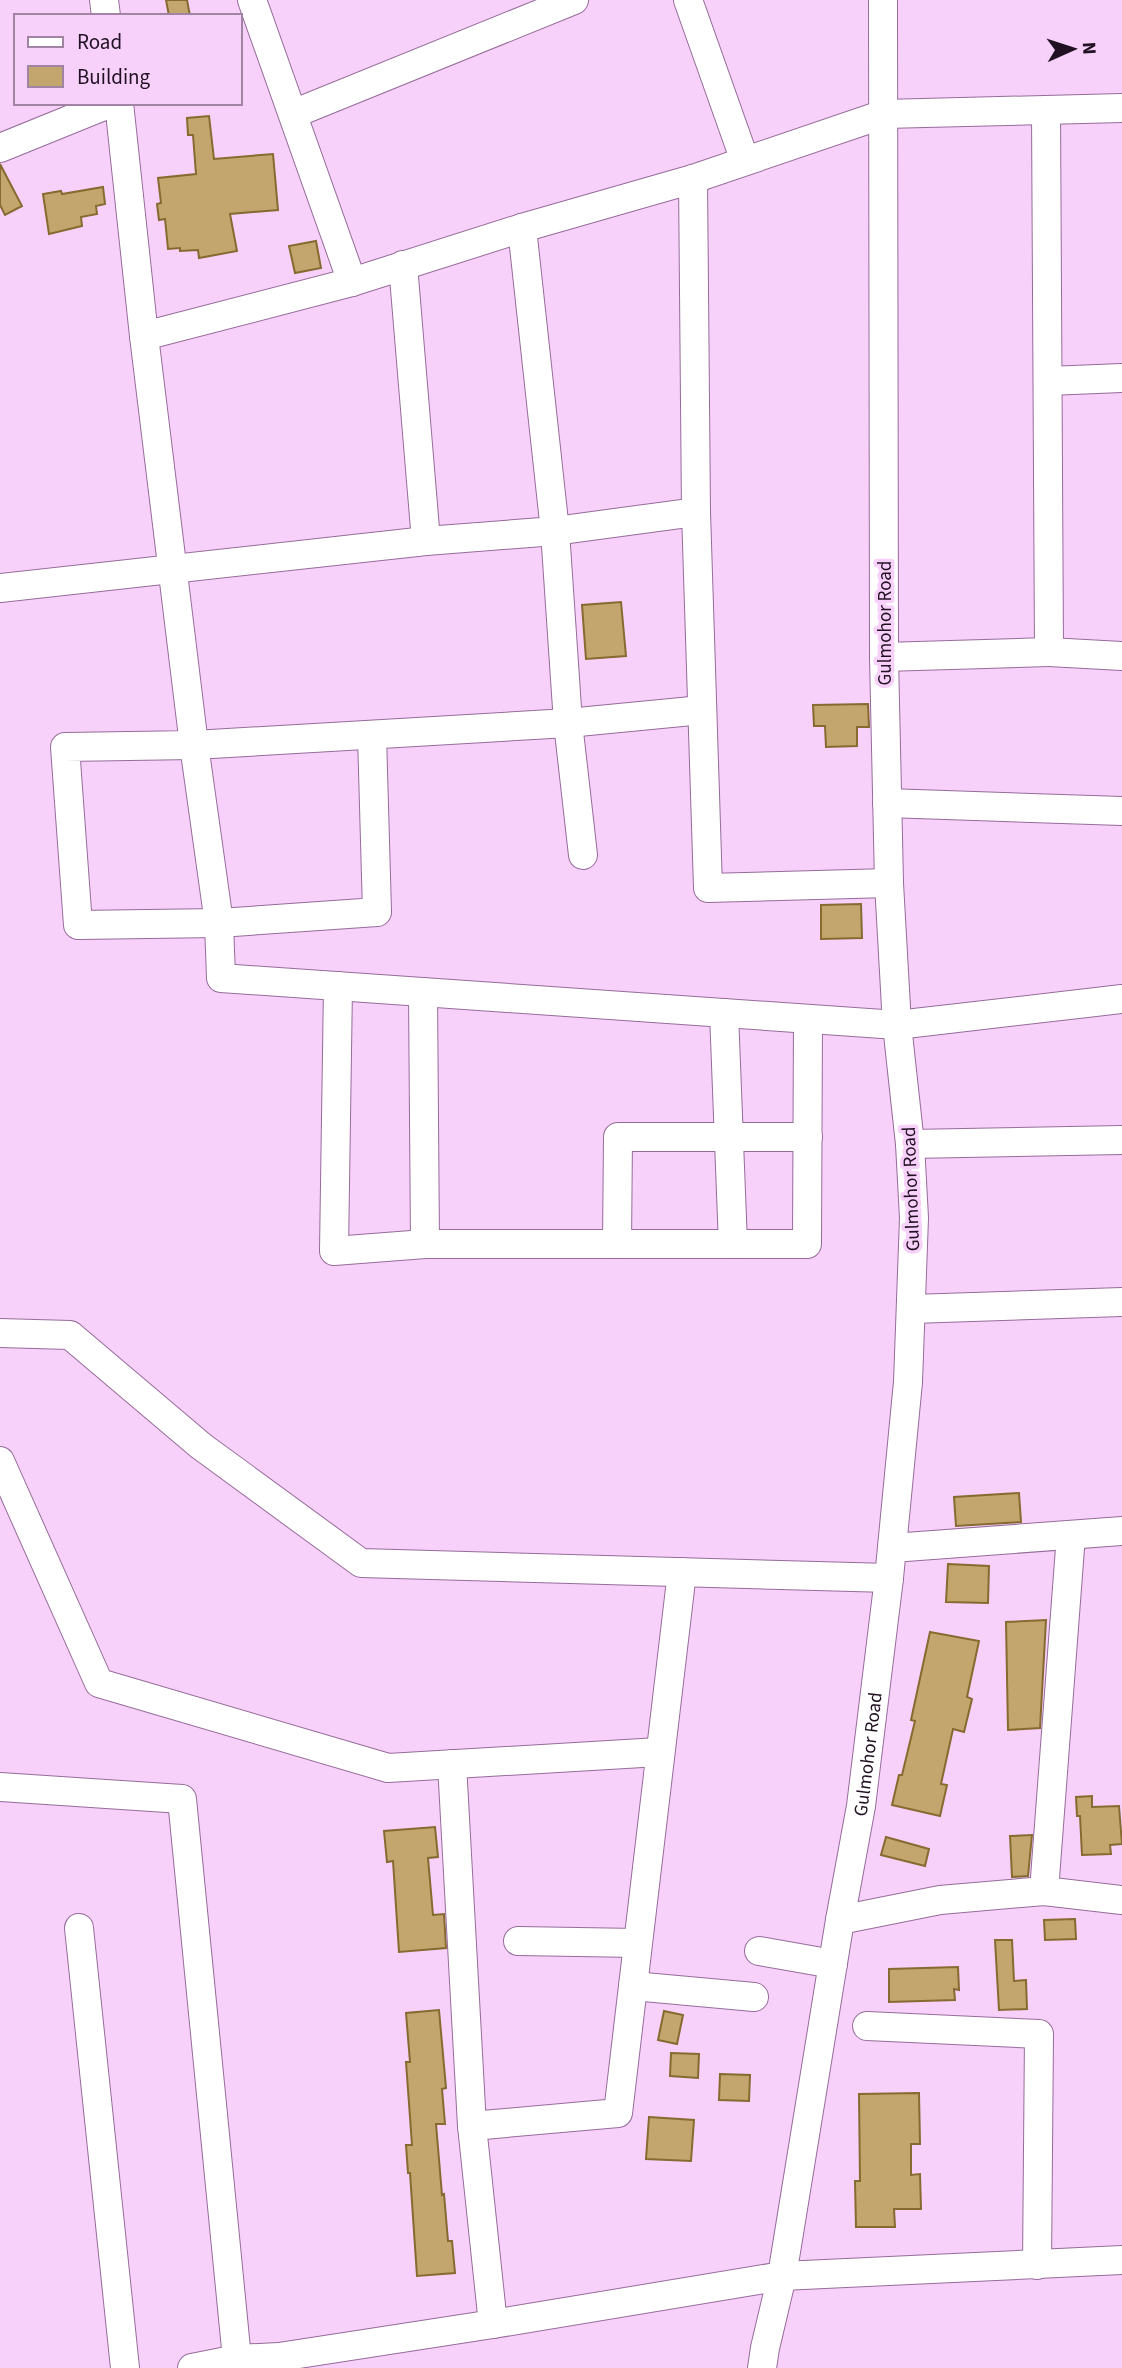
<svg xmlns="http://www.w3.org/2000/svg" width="1122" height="2368" viewBox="0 0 1122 2368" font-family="'Source Sans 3',sans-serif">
<rect width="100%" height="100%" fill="#f7d1fa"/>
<path fill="#c3a66e" stroke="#866a30" stroke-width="2" d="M 166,0 L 187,0 L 190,16 L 169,16 Z
M 209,116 L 214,159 L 273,154 L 278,210 L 230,214 L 237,251 L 199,258 L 198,250 L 180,251 L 180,248 L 168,249 L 165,219 L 159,220 L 157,204 L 161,203 L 158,178 L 196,174 L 193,135 L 188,135 L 187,118 Z
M 0,164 L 22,206 L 5,215 L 0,205 Z
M 103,187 L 105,204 L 96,206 L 97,214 L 81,217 L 82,226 L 49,234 L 43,194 L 61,191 L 62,194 Z
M 316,241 L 321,268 L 295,273 L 289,246 Z
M 621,602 L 626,656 L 586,659 L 582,605 Z
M 868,704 L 869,727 L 857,727 L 857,746 L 826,747 L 825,726 L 814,726 L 813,705 Z
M 861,904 L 862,938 L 821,939 L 821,905 Z
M 1019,1493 L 1021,1522 L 956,1526 L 954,1497 Z
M 948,1564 L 989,1566 L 988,1603 L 946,1602 Z
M 1046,1620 L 1040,1728 L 1008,1730 L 1006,1622 Z
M 930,1632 L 979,1641 L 967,1697 L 972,1699 L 964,1732 L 953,1729 L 941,1784 L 947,1785 L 940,1816 L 892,1805 L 899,1775 L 902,1775 L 915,1721 L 911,1720 Z
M 1092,1796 L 1092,1807 L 1119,1806 L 1122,1844 L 1110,1845 L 1111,1854 L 1082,1855 L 1080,1816 L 1077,1816 L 1076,1797 Z
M 435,1827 L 438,1857 L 428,1858 L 433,1915 L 444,1914 L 446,1948 L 399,1952 L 393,1861 L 387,1862 L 384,1831 Z
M 1032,1835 L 1028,1876 L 1012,1877 L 1010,1836 Z
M 886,1837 L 929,1849 L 925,1866 L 881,1855 Z
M 1075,1919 L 1076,1939 L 1045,1940 L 1044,1920 Z
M 995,1940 L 1012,1940 L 1014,1981 L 1026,1980 L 1027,2009 L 999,2010 Z
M 958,1967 L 959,1990 L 954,1989 L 955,2000 L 889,2002 L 889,1969 Z
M 439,2010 L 446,2088 L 442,2089 L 445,2124 L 436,2124 L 442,2195 L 444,2194 L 448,2241 L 452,2241 L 455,2273 L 417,2276 L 410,2173 L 408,2173 L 406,2145 L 412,2145 L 406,2062 L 410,2062 L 406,2013 Z
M 664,2011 L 683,2015 L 677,2044 L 658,2040 Z
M 671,2053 L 699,2054 L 698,2078 L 670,2076 Z
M 720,2074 L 750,2075 L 749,2101 L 719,2100 Z
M 919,2093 L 920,2144 L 911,2144 L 911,2175 L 920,2174 L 921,2209 L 894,2209 L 895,2227 L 856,2227 L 855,2181 L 860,2181 L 859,2094 Z
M 649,2117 L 694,2120 L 691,2161 L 646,2159 Z"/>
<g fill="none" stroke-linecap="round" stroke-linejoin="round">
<g stroke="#966c9a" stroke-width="30">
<g id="minor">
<path d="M 104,0 L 106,16"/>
<path d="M 252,0 L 352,282"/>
<path d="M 688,0 L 745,161"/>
<path d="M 119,103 L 144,336 L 352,282 L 522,228 L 693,179 L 884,114 L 1122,108"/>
<path d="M 293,114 L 574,0"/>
<path d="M 0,148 L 111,103"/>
<path d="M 693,179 L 696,512 L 708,888 L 889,883"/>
<path d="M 522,228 L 555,531 L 568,723 L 583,855"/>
<path d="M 403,265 L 426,541"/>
<path d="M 144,336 L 194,745 L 65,747 L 78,925 L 219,923 L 377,912 L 372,735"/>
<path d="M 1048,381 L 1122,378"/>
<path d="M 0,588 L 426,541 L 555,531 L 696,512"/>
<path d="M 1049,652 L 1122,656"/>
<path d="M 884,657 L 1049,652 L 1046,110"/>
<path d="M 702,710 L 568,723 L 194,745 L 219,923 L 221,978 L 897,1025 L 1122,999"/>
<path d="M 887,803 L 1122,811"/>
<path d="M 338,986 L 334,1251 L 425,1244"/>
<path d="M 423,992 L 425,1244 L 807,1244 L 808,1019"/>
<path d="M 724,1013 L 733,1244"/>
<path d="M 910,1144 L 1122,1140"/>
<path d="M 617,1244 L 618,1137 L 808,1137"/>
<path d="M 912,1309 L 1122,1302"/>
<path d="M 0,1333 L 70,1335 L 201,1446 L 361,1563 L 889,1578"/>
<path d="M 0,1461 L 99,1683 L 388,1768 L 659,1752"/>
<path d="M 892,1548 L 1122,1531"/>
<path d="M 452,1764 L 472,2126"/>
<path d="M 0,1787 L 182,1799 L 237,2359"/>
<path d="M 1044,1891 L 1071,1535"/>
<path d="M 840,1920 L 940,1900 L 1044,1891 L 1122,1900"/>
<path d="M 79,1928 L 125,2368"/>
<path d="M 518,1941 L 637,1943"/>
<path d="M 759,1951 L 833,1964"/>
<path d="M 633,1986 L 754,1997"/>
<path d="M 867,2026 L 1039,2034 L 1037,2265"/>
<path d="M 493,2324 L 472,2126 L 618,2113 L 682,1572"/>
<path d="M 192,2368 L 237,2359 L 279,2357 L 493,2324 L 782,2276 L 1122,2260"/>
<path id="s1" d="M 762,2368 L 765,2348 L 782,2276 L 840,1920 L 861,1806 L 889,1578 L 908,1382 L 914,1218 L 910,1144 L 897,1025 L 889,883 L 884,657 L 883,0"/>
</g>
</g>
<use href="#minor" stroke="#fff" stroke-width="28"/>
</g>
<g text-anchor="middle" stroke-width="7" stroke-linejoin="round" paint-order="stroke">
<g font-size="19" fill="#211022" stroke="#f7d1fa">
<text transform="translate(884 623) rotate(-90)" y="7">Gulmohor Road</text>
<text transform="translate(910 1189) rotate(-92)" y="7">Gulmohor Road</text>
<text dy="7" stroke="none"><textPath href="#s1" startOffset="623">Gulmohor Road</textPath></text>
</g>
</g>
<rect x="14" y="14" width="228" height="91" fill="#f7d1fa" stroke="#a184a4" stroke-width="2"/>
<rect x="28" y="37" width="35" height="10" fill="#ffffff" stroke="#a184a4" stroke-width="2"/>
<text x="77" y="49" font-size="21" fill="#211022">Road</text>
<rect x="28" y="66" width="35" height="21" fill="#c3a66e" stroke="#a184a4" stroke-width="2"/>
<text x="77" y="84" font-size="21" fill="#211022">Building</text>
<g transform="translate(1073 49) rotate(87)" stroke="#f7d1fa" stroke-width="5" paint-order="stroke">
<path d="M0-5L12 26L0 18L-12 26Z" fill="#211022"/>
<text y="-10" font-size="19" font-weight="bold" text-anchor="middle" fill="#211022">N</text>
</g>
</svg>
